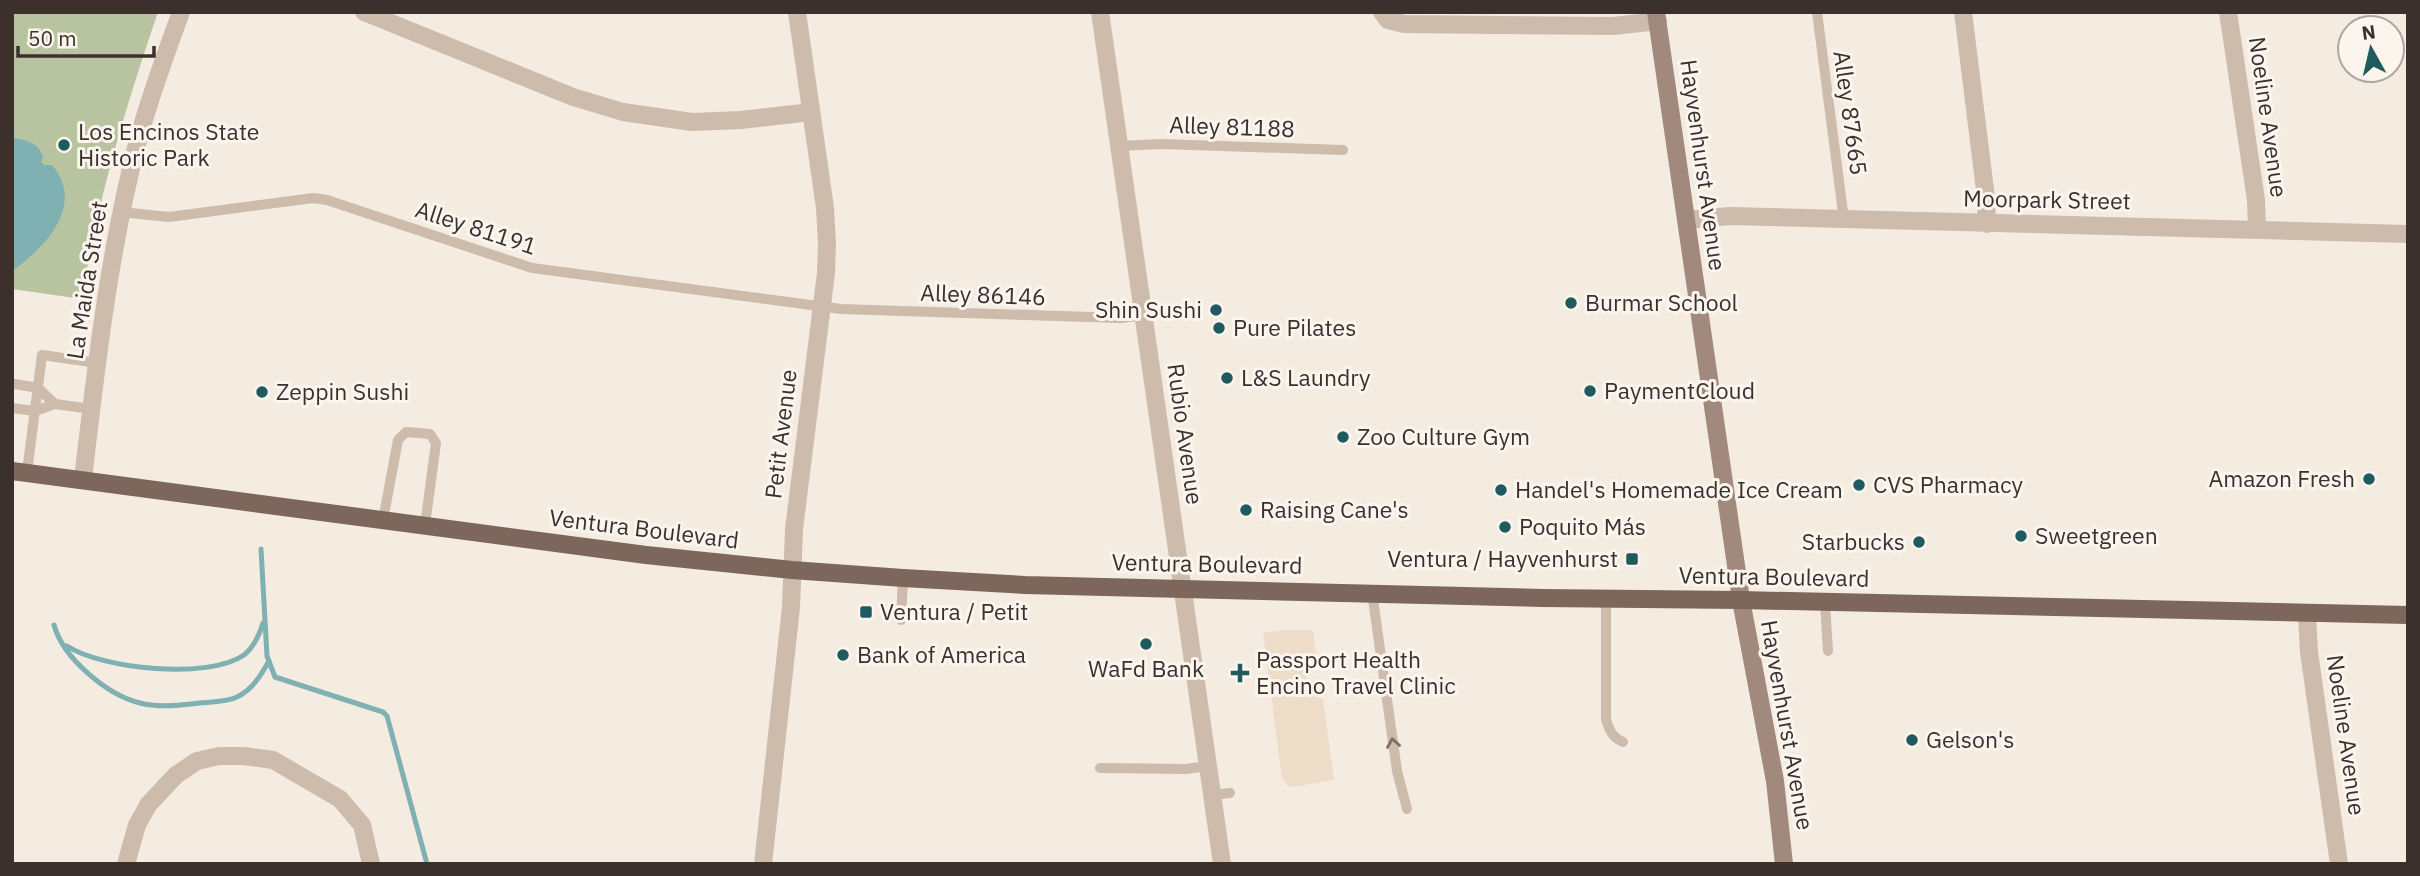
<svg xmlns="http://www.w3.org/2000/svg" width="2420" height="876" viewBox="0 0 2420 876" font-family="'IBM Plex Sans',sans-serif">
<rect width="100%" height="100%" fill="#f4ebe1"/>
<path fill="#b8c4a0" d="M 12,12 L 158,12 C 126,106 97,200 82,299 L 12,289 Z"/>
<path fill="#ecdcc8" d="M 1284,630 L 1313,630 L 1316,654 L 1304,663 L 1308,692 L 1323,699 L 1334,780 L 1293,787 L 1287,785 L 1282,778 L 1263,633 Z"/>
<path fill="#7fb0b2" d="M 12,138 C 24,139 40,143 43,157 L 41,162 L 44,165 L 52,165 C 86,205 45,248 12,271 Z"/>
<g fill="none" stroke-linecap="round" stroke-linejoin="round">
<path stroke="#7fb0b2" stroke-width="5" d="M 261,549 L 267,656 L 275,677 L 383,712 L 387,716 L 427,864
M 54,625 C 63,658 107,695 140,703 C 159,708 180,705 200,703 C 211,702 227,702 237,697 C 253,689 261,675 269,661
M 67,646 C 102,669 208,680 244,655 C 253,648 260,634 263,623"/>
<path stroke="#cdbbac" stroke-width="10" d="M 1817,12 L 1844,220
M 1119,146 L 1161,144 L 1343,150
M 121,212 L 169,217 L 313,198 L 327,200 L 532,268 L 841,309 L 1121,318 L 1143,315
M 15,384 L 38,388 L 55,404
M 12,408 L 35,411 L 55,404 L 92,409
M 27,472 L 42,355 L 98,363
M 383,520 L 398,440 L 406,432 L 430,434 L 436,443 L 425,525
M 1372,592 L 1397,771 L 1407,809
M 1606,598 L 1606,719 C 1609,730 1612,737 1623,742
M 1825,603 L 1828,651
M 901,620 L 903,578
M 1100,768 L 1186,769 L 1207,766
M 1212,795 L 1230,793"/>
<path stroke="#cdbbac" stroke-width="18" d="M 364,12 L 573,97 L 623,112 L 692,122 L 741,120 L 811,112
M 1100,12 L 1222,864
M 1382,12 L 1388,20 L 1404,24 L 1613,26 L 1658,21
M 1963,12 L 1986,198 L 1987,224
M 2228,12 L 2256,200 L 2257,229
M 1686,220 L 1730,216 L 2408,234
M 83,479 C 96,367 109,253 137,144 C 149,99 165,56 181,12
M 2307,614 L 2309,652 L 2339,864
M 126,864 L 137,825 L 148,805 L 176,775 L 197,761 L 219,756 L 244,756 L 273,760 L 340,799 L 362,825 L 371,864
M 763,864 L 791,607 L 794,529 L 826,273 L 827,243 L 825,208 L 797,12"/>
<path stroke="#a18a7d" stroke-width="18" d="M 1656,12 L 1741,600 L 1775,781 L 1784,864"/>
<path stroke="#7d675c" stroke-width="18" d="M 12,471 L 646,555 L 792,570 L 903,578 L 1025,585 L 1542,598 L 1741,600 L 2408,615"/>
</g>
<defs><path id="oneway-chevron" d="M-2-3.5L2.5 0L-2 3.5" fill="none" stroke-width="1.6" stroke-linecap="round" stroke-linejoin="round" transform="scale(1.75)"/></defs>
<use stroke="#7d6f65" href="#oneway-chevron" transform="translate(1393 743) rotate(-99)"/>
<g fill="#1f5a5e" stroke="#fbf5ee" stroke-width="2.5">
<circle cx="64" cy="145" r="7"/>
<circle cx="1571" cy="303" r="7"/>
<circle cx="1216" cy="310" r="7"/>
<circle cx="1219" cy="328" r="7"/>
<circle cx="1227" cy="378" r="7"/>
<circle cx="1590" cy="391" r="7"/>
<circle cx="262" cy="392" r="7"/>
<circle cx="1343" cy="437" r="7"/>
<circle cx="2369" cy="479" r="7"/>
<circle cx="1859" cy="485" r="7"/>
<circle cx="1501" cy="490" r="7"/>
<circle cx="1246" cy="510" r="7"/>
<circle cx="1505" cy="527" r="7"/>
<circle cx="2021" cy="536" r="7"/>
<circle cx="1919" cy="542" r="7"/>
<rect x="1625" y="552" width="14" height="14" rx="3.5"/>
<rect x="859" y="605" width="14" height="14" rx="3.5"/>
<circle cx="1146" cy="644" r="7"/>
<circle cx="843" cy="655" r="7"/>
<path d="M1236.5 662.5h7v7h7v7h-7v7h-7v-7h-7v-7h7z"/>
<circle cx="1912" cy="740" r="7"/>
</g>
<g text-anchor="middle" stroke-width="6" stroke-linejoin="round" paint-order="stroke">
<g font-size="23" fill="#3b302b" stroke="#fbf5ee">
<text transform="translate(1850 113) rotate(82)" y="8">Alley 87665</text>
<text transform="translate(2268 117) rotate(82)" y="8">Noeline Avenue</text>
<text transform="translate(1232 127) rotate(2)" y="8">Alley 81188</text>
<text transform="translate(1703 165) rotate(82)" y="8">Hayvenhurst Avenue</text>
<text transform="translate(2047 200) rotate(1)" y="8">Moorpark Street</text>
<text transform="translate(476 228) rotate(18)" y="8">Alley 81191</text>
<text transform="translate(87 280) rotate(-81)" y="8">La Maida Street</text>
<text transform="translate(983 295) rotate(2)" y="8">Alley 86146</text>
<text transform="translate(781 434) rotate(-83)" y="8">Petit Avenue</text>
<text transform="translate(1185 434) rotate(82)" y="8">Rubio Avenue</text>
<text transform="translate(644 529) rotate(7)" y="8">Ventura Boulevard</text>
<text transform="translate(1207 564) rotate(1)" y="8">Ventura Boulevard</text>
<text transform="translate(1774 577) rotate(1)" y="8">Ventura Boulevard</text>
<text transform="translate(1787 725) rotate(80)" y="8">Hayvenhurst Avenue</text>
<text transform="translate(2346 735) rotate(82)" y="8">Noeline Avenue</text>
</g>
<g font-size="23" fill="#3b302b" stroke="#fbf5ee" text-anchor="start">
<text x="78" y="140">Los Encinos State<tspan x="78" dy="26">Historic Park</tspan></text>
<text x="1585" y="311">Burmar School</text>
<text x="1202" y="318" text-anchor="end">Shin Sushi</text>
<text x="1233" y="336">Pure Pilates</text>
<text x="1241" y="386">L&amp;S Laundry</text>
<text x="1604" y="399">PaymentCloud</text>
<text x="276" y="400">Zeppin Sushi</text>
<text x="1357" y="445">Zoo Culture Gym</text>
<text x="2355" y="487" text-anchor="end">Amazon Fresh</text>
<text x="1873" y="493">CVS Pharmacy</text>
<text x="1515" y="498">Handel's Homemade Ice Cream</text>
<text x="1260" y="518">Raising Cane's</text>
<text x="1519" y="535">Poquito Más</text>
<text x="2035" y="544">Sweetgreen</text>
<text x="1905" y="550" text-anchor="end">Starbucks</text>
<text x="1618" y="567" text-anchor="end">Ventura / Hayvenhurst</text>
<text x="880" y="620">Ventura / Petit</text>
<text x="857" y="663">Bank of America</text>
<text x="1256" y="668">Passport Health<tspan x="1256" dy="26">Encino Travel Clinic</tspan></text>
<text x="1146" y="677" text-anchor="middle">WaFd Bank</text>
<text x="1926" y="748">Gelson's</text>
</g>
</g>
<rect width="2420" height="876" fill="none" stroke="#3b302b" stroke-width="28"/>
<g transform="translate(2371 49) rotate(352)"><circle r="33" fill="#fbf5ee" stroke="#aea6a0" stroke-width="2"/>
<path d="M0-5L12 26L0 18L-12 26Z" fill="#1f5a5e"/>
<text y="-10" font-size="19" font-weight="bold" text-anchor="middle" fill="#3b302b">N</text>
</g>
<path d="M18 46v10h136v-10" fill="none" stroke="#3b302b" stroke-width="3.5"/>
<text x="28" y="46" font-size="21" fill="#3b302b" stroke="#fbf5ee" stroke-width="5" paint-order="stroke">50 m</text>
</svg>
